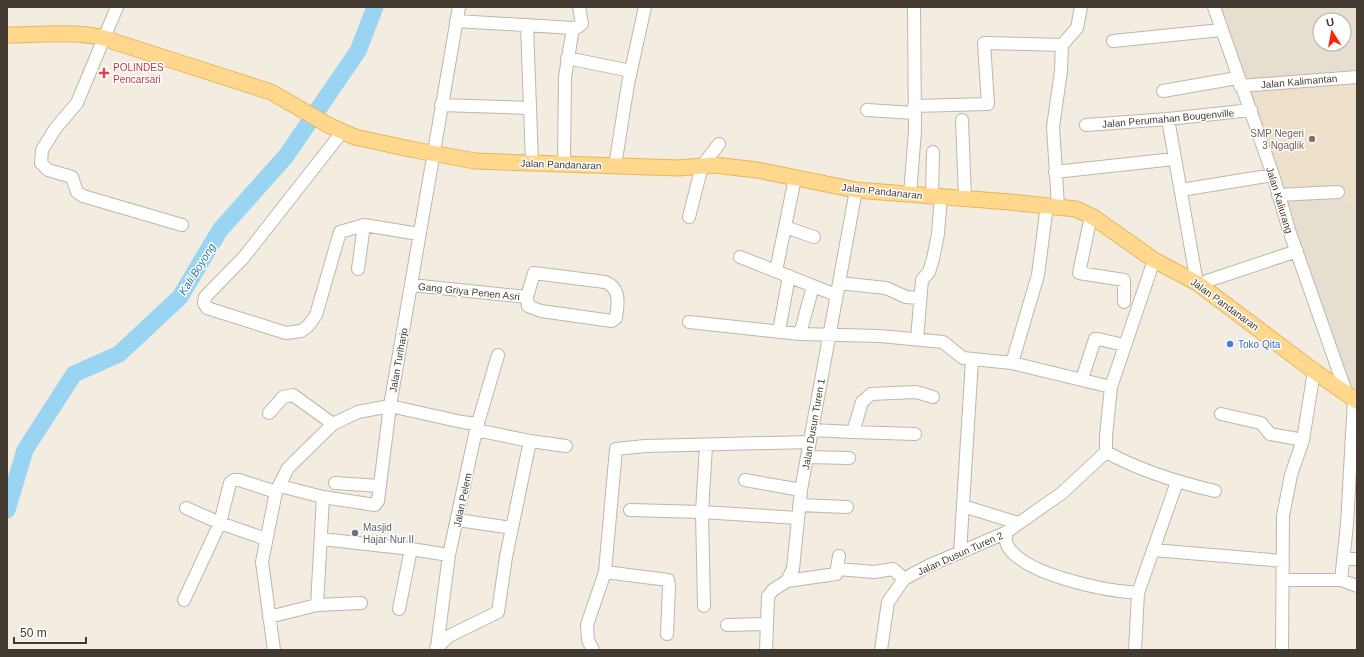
<svg xmlns="http://www.w3.org/2000/svg" width="1364" height="657" viewBox="0 0 1364 657" font-family="Arial,sans-serif">
<rect width="100%" height="100%" fill="#f2ece1"/>
<path fill="#e6decf" fill-rule="evenodd" d="M 1216,7 L 1357,7 L 1357,398 L 1346,392 ZM 1320,20 L 1344,20 L 1344,44 L 1320,44 Z"/>
<path fill="#ece0ca" d="M 1357,80 L 1357,203 L 1342,203 L 1342,190 L 1284,192 L 1252,88 Z"/>
<g fill="none" stroke-linecap="round" stroke-linejoin="round">
<path stroke="#99d4f3" stroke-width="17" d="M 7,510 L 25,450 L 74,374 L 119,354 L 180,297 L 220,230 L 286,156 L 358,51 L 375,7"/>
<g stroke="#c0b6a7" stroke-width="14">
<path id="minor" d="M 117,7 L 77,103 L 55,129 L 42,150 L 41,163 L 48,170 L 72,177 L 77,192 L 83,196 L 182,225
M 1214,7 L 1273,175 L 1289,230 L 1346,392
M 456,21 L 573,28
M 527,25 L 532,163
M 1113,41 L 1221,30
M 567,58 L 631,71
M 1240,86 L 1357,77
M 1163,91 L 1237,78
M 441,105 L 530,108
M 914,106 L 988,104 L 984,43 L 1062,45
M 867,110 L 914,113
M 1168,119 L 1197,283
M 962,120 L 965,198
M 1086,125 L 1168,119 L 1251,110
M 343,131 L 244,257 L 205,297 L 204,303 L 207,308 L 286,333 L 301,331 L 308,326 L 316,315 L 340,232 L 364,225 L 419,234
M 564,164 L 565,77 L 573,28 L 578,27 L 582,24 L 579,7
M 615,166 L 628,84 L 645,7
M 1055,172 L 1174,159
M 1181,190 L 1273,175
M 910,194 L 915,131 L 914,7
M 1278,195 L 1338,192
M 932,196 L 933,152
M 1058,206 L 1053,127 L 1061,71 L 1062,45 L 1077,28 L 1081,7
M 1091,216 L 1079,273 L 1124,280 L 1124,302
M 689,217 L 702,166 L 719,144
M 785,227 L 814,237
M 740,257 L 836,295
M 358,269 L 364,225
M 776,271 L 795,178
M 1207,281 L 1297,251
M 839,283 L 886,288 L 906,297 L 919,298
M 411,285 L 527,297 L 528,306 L 541,311 L 612,321 L 616,318 C 618,304 621,288 605,282 L 534,273 L 527,297
M 689,322 L 800,334 L 880,336 L 943,342 L 963,358 L 1012,363 L 1111,387
M 779,331 L 789,276
M 800,334 L 813,286
M 917,339 L 922,280 L 929,272 L 933,259 L 938,234 L 941,196
M 1012,363 L 1038,275 L 1047,205
M 1082,379 L 1095,339 L 1098,339 L 1124,345
M 269,413 L 283,397 L 293,395 L 333,424
M 1221,414 L 1261,423 L 1270,434 L 1303,440
M 476,430 L 530,441 L 566,446
M 812,430 L 853,432
M 915,434 L 853,432 L 862,402 L 871,394 L 916,392 L 933,397
M 1106,452 C 1141,471 1176,482 1215,491
M 808,457 L 849,458
M 745,480 L 801,490
M 335,483 L 380,486
M 280,486 L 323,497 L 375,505 L 378,501 L 390,406 L 462,422 L 478,424
M 800,505 L 847,507
M 963,506 L 1018,523
M 186,508 L 220,523 L 266,539
M 630,510 L 702,512 L 798,518
M 458,520 L 512,528
M 1005,533 C 1006,536 1006,542 1007,545 C 1023,575 1106,591 1138,593
M 322,539 L 411,549 L 449,555
M 1153,550 L 1283,561
M 960,553 L 972,360
M 1343,559 L 1357,559
M 838,569 L 874,572 L 893,569 L 904,579
M 605,572 L 668,580 L 669,587 L 667,634
M 1283,580 L 1341,580 L 1357,586
M 1341,580 L 1347,524 L 1354,399
M 787,581 L 836,574 L 839,556
M 184,600 L 220,523 L 230,483 L 234,480 L 239,480 L 276,492
M 317,605 L 323,497
M 704,606 L 702,512 L 706,446
M 399,609 L 411,549
M 269,617 L 317,605 L 361,603
M 727,625 L 767,624
M 437,647 L 449,555 L 476,430 L 498,355
M 436,648 L 449,636 L 498,612 L 506,557 L 530,441
M 274,650 L 262,562 L 276,492 L 288,468 L 333,424 L 358,412 L 390,406 L 459,7
M 593,650 L 588,640 L 587,625 L 605,572 L 616,449 L 645,446 L 810,442
M 766,650 L 768,596 L 773,590 L 787,581 L 793,569 L 801,490 L 856,190
M 881,650 L 888,602 L 904,579 L 928,566 L 1005,533 L 1062,493 L 1106,452 L 1106,436 L 1111,387 L 1154,260
M 1135,650 L 1138,593 L 1177,482
M 1282,650 L 1283,516 L 1291,475 L 1303,440 L 1314,371"/>
</g>
<g stroke="#e9b559" stroke-width="17">
<path id="major" d="M 7,35 C 36,35 89,29 115,42 L 271,92 L 330,126 L 355,137 L 410,149 L 475,161 L 679,168 L 714,165 L 757,170 L 856,190 L 1010,202 L 1076,209 L 1093,217 L 1154,260 L 1197,283 L 1314,371 L 1357,401"/>
</g>
<use href="#minor" stroke="#fff" stroke-width="12"/>
<use href="#major" stroke="#ffd88d" stroke-width="15"/>
</g>
<path fill="#e0444e" stroke="#fff" stroke-width="1.5" d="M102 67h4v4h4v4h-4v4h-4v-4h-4v-4h4z"/>
<circle fill="#8d6e63" stroke="#fff" stroke-width="1.5" cx="1312" cy="139" r="4"/>
<circle fill="#3f7fe0" stroke="#fff" stroke-width="1.5" cx="1230" cy="344" r="4"/>
<circle fill="#6b7280" stroke="#fff" stroke-width="1.5" cx="355" cy="533" r="4"/>
<g text-anchor="middle" stroke-width="3" stroke-linejoin="round" paint-order="stroke">
<g font-size="10" fill="#be3a42" stroke="#fff" text-anchor="start">
<text x="113" y="71">POLINDES<tspan x="113" dy="12">Pencarsari</tspan></text>
</g>
<g font-size="10" fill="#433b32" stroke="#fff">
<text transform="translate(1299 81) rotate(-5)" y="4">Jalan Kalimantan</text>
<text transform="translate(1168 118) rotate(-5)" y="4">Jalan Perumahan Bougenville</text>
<text transform="translate(561 164) rotate(2)" y="4">Jalan Pandanaran</text>
<text transform="translate(882 191) rotate(6)" y="4">Jalan Pandanaran</text>
<text transform="translate(1280 200) rotate(73)" y="4">Jalan Kaliurang</text>
<text transform="translate(469 291) rotate(6)" y="4">Gang Griya Penen Asri</text>
<text transform="translate(1225 304) rotate(36)" y="4">Jalan Pandanaran</text>
<text transform="translate(398 360) rotate(-80)" y="4">Jalan Turiharjo</text>
<text transform="translate(813 424) rotate(-80)" y="4">Jalan Dusun Turen 1</text>
<text transform="translate(462 500) rotate(-78)" y="4">Jalan Pelem</text>
<text transform="translate(960 553) rotate(-24)" y="4">Jalan Dusun Turen 2</text>
</g>
<g font-size="10" fill="#785e54" stroke="#fff" text-anchor="end">
<text x="1304" y="137">SMP Negeri<tspan x="1304" dy="12">3 Ngaglik</tspan></text>
</g>
<g font-size="10" fill="#366cbe" stroke="#fff" text-anchor="start">
<text x="1238" y="348">Toko Qita</text>
</g>
<g font-size="10" fill="#5b616d" stroke="#fff" text-anchor="start">
<text x="363" y="531">Masjid<tspan x="363" dy="12">Hajar Nur II</tspan></text>
</g>
<g font-size="11" font-style="italic" fill="#267aab" stroke="#fff">
<text transform="translate(197 269) rotate(-58)" y="4">Kali Boyong</text>
</g>
</g>
<rect width="1364" height="657" fill="none" stroke="#433b32" stroke-width="16"/>
<g transform="translate(1332 32) rotate(349)"><circle r="19" fill="#ffffff" stroke="#b4b1ad"/>
<path d="M0-3L7 15L0 10L-7 15Z" fill="#ff210b"/>
<text y="-6" font-size="11" font-weight="bold" text-anchor="middle" fill="#433b32">U</text>
</g>
<path d="M14 637v6h72v-6" fill="none" stroke="#433b32" stroke-width="2"/>
<text x="20" y="637" font-size="12" fill="#433b32" stroke="#ffffff" stroke-width="3" paint-order="stroke">50 m</text>
</svg>
